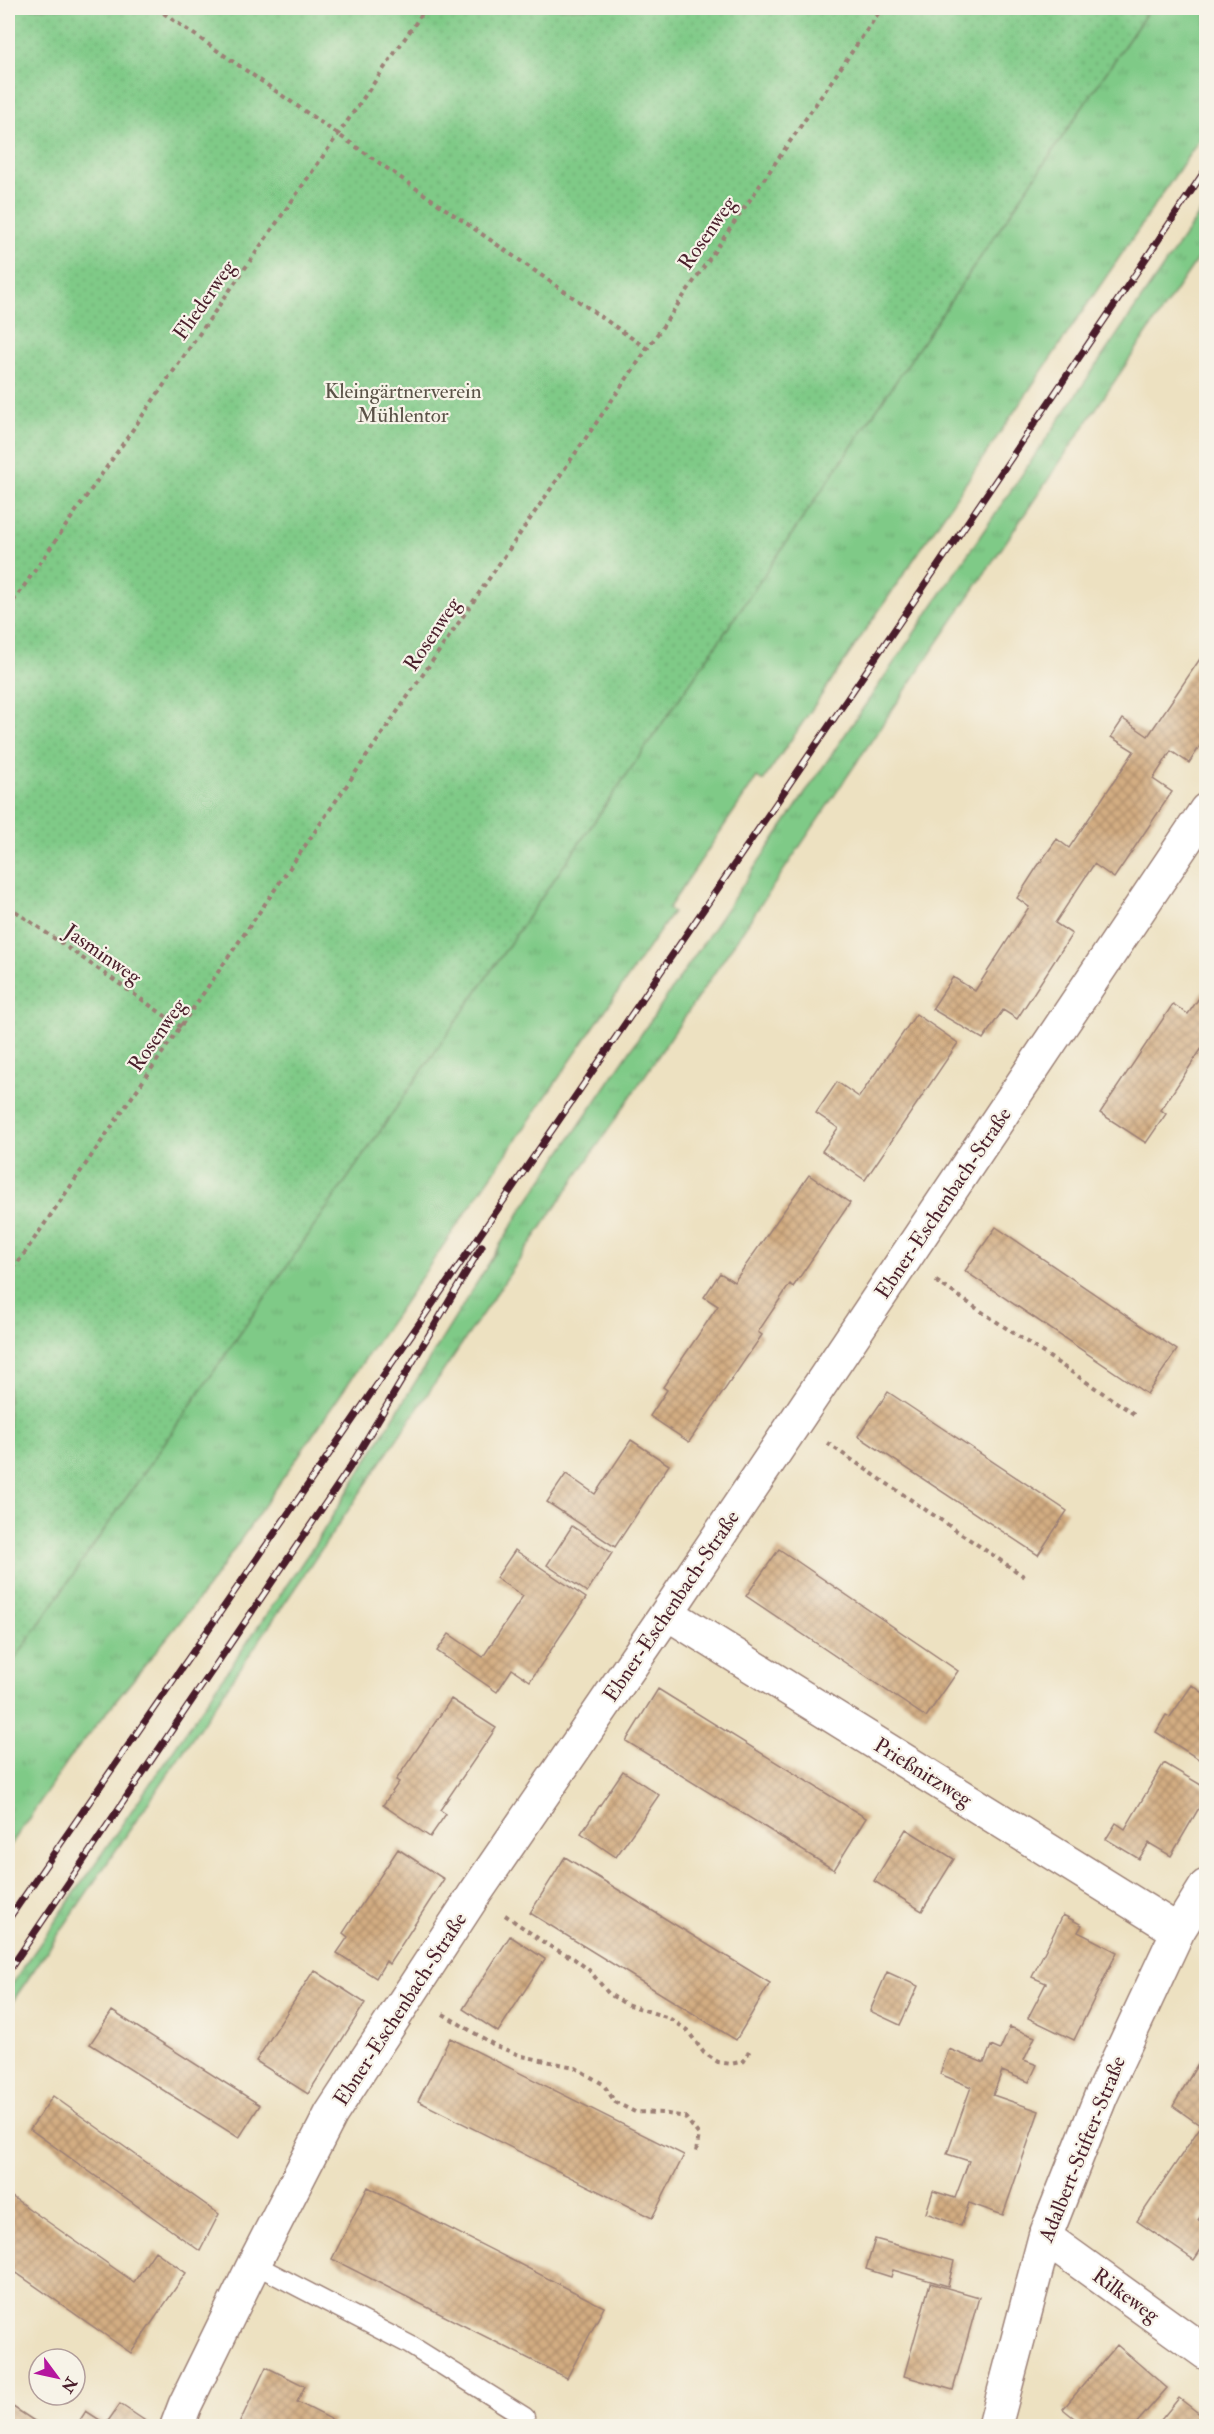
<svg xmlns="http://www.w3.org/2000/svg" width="1214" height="2434" viewBox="0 0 1214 2434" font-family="'IM FELL Double Pica',serif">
<defs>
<pattern id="grass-tufts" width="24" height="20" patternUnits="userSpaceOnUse" patternTransform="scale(1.5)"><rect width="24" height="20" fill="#7fca87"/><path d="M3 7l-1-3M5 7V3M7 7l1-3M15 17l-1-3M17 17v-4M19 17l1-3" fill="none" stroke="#6fad75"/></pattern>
<pattern id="park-dots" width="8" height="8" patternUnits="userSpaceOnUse" patternTransform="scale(1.5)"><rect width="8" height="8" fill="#7fca87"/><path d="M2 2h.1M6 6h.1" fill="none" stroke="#6fad75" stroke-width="1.8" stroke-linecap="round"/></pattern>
<pattern id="building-cross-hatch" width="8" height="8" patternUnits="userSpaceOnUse" patternTransform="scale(1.5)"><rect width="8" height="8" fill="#d3ad82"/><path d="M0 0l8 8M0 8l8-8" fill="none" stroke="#ad8c6b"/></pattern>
</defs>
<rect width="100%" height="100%" fill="#f7f3e8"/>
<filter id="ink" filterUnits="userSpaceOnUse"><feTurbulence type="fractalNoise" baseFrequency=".0167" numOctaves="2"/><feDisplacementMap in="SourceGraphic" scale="12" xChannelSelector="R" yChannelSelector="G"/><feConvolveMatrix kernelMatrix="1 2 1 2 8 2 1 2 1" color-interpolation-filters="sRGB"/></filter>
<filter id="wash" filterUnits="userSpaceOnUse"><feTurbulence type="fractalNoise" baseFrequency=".008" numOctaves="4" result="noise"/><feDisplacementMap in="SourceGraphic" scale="24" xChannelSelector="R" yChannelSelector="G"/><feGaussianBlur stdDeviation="1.35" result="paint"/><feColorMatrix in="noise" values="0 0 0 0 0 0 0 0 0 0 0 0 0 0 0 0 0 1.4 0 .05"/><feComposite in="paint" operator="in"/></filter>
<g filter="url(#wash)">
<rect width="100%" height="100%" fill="#ede1c1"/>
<path fill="url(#grass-tufts)" stroke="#647459" stroke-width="1.5" d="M 1150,8 L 1206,8 L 1206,130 L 763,781 L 757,777 L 668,909 L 673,912 L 208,1587 L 69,1759 L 8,1849 L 8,1669 L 719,641 Z
M 1206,204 L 1206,246 L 606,1133 L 8,2008 L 8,1990 L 317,1541 L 523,1208 Z"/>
<path fill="url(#park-dots)" stroke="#647459" stroke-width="1.5" d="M 8,8 L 1150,8 L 719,641 L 8,1669 Z"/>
<g id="blocks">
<path fill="url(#building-cross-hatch)" d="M 1206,650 L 1206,737 L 1189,763 L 1171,751 L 1153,779 L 1172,792 L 1114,878 L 1094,864 L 1055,923 L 1072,934 L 1017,1019 L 1003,1010 L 983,1039 L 932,1009 L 953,977 L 975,991 L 1029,907 L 1017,898 L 1037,867 L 1057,839 L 1069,848 L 1127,762 L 1134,751 L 1111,737 L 1123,719 L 1148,736 Z
M 1206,988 L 1206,1042 L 1161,1110 L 1166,1114 L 1146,1143 L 1100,1113 L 1173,1004 L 1188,1014 Z
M 916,1014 L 958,1043 L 865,1180 L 822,1151 L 838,1128 L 816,1113 L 837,1082 L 859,1097 Z
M 809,1175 L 850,1203 L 793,1287 L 790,1284 L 758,1332 L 762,1335 L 689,1442 L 650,1416 L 667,1390 L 663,1387 L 718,1306 L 704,1297 L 720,1273 L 734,1282 Z
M 996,1227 L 1177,1350 L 1147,1394 L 965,1271 Z
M 888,1392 L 1067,1511 L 1038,1555 L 858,1436 Z
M 631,1440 L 669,1465 L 615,1547 L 547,1502 L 566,1474 L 595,1494 Z
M 572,1526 L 612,1553 L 587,1592 L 547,1565 Z
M 779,1549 L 958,1671 L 926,1717 L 746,1596 Z
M 515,1550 L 586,1598 L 530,1681 L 512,1669 L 497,1692 L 437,1651 L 449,1634 L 483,1657 L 523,1596 L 496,1578 Z
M 1192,1685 L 1206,1695 L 1206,1737 L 1204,1740 L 1206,1742 L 1206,1750 L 1200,1760 L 1156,1732 L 1166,1715 L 1170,1717 Z
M 658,1689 L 866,1818 L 834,1870 L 626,1741 Z
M 451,1699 L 496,1728 L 440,1810 L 446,1814 L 430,1837 L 383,1805 L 399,1782 L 396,1780 Z
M 1164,1763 L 1206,1788 L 1206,1796 L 1171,1856 L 1149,1843 L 1139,1859 L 1106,1839 L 1116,1823 L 1125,1829 Z
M 623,1771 L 659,1795 L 616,1857 L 581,1833 Z
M 906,1829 L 954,1859 L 922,1911 L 874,1881 Z
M 398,1849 L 444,1879 L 389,1964 L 386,1961 L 376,1978 L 337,1953 L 348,1937 L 343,1933 Z
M 565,1857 L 770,1983 L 736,2040 L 530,1913 Z
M 1063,1915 L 1082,1925 L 1078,1932 L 1117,1952 L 1074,2040 L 1028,2018 L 1046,1983 L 1032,1977 Z
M 510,1936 L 545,1959 L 498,2032 L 463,2009 Z
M 314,1970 L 365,2003 L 308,2094 L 256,2061 Z
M 887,1972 L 918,1986 L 900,2025 L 870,2011 Z
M 112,2011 L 260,2105 L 239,2138 L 90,2044 Z
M 1010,2027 L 1035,2037 L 1024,2060 L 1037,2065 L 1029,2082 L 1002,2071 L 993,2095 L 1039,2111 L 1003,2215 L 969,2203 L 961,2226 L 926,2213 L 933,2191 L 955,2198 L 969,2161 L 947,2154 L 971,2087 L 940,2074 L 949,2049 L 984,2063 L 991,2046 L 1000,2050 Z
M 450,2038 L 684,2155 L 652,2218 L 418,2101 Z
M 1200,2060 L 1206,2063 L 1206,2118 L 1201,2126 L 1206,2130 L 1206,2208 L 1198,2220 L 1206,2226 L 1206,2242 L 1194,2260 L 1137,2221 L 1201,2126 L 1173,2106 Z
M 53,2096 L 219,2214 L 200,2251 L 30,2129 Z
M 368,2187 L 604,2307 L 567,2378 L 332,2259 Z
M 8,2194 L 134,2282 L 155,2251 L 186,2273 L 131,2353 L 8,2267 Z
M 875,2239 L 954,2261 L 948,2286 L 893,2270 L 891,2277 L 866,2269 Z
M 930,2283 L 979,2297 L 953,2390 L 904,2376 Z
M 1117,2345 L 1167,2388 L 1134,2426 L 1084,2426 L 1063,2409 Z
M 266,2367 L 305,2386 L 297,2402 L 333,2420 L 330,2426 L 238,2426 Z
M 1179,2398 L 1206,2419 L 1205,2426 L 1156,2426 Z
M 8,2404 L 10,2405 L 42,2426 L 8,2426 Z
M 120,2404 L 150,2424 L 148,2426 L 76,2426 L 86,2411 L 106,2424 Z"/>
</g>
</g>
<g filter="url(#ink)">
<use href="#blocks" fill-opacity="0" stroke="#9c8076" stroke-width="1.5"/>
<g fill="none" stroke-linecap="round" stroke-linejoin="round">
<g stroke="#9c8076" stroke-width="21">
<path id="service" d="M 254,2264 L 410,2345 L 525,2417"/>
</g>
<g stroke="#9c8076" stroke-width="36">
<path id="minor" d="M 667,1613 L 1178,1931
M 1045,2237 L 1206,2353
M 177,2426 L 185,2405 L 254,2264 L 331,2114 L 474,1895 L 667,1613 L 1206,810
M 995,2426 L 1045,2237 L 1101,2096 L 1178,1931 L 1206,1886"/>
</g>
<path stroke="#9c8076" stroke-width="4" stroke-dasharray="4.5 4.5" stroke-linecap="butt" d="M 156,8 L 646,348
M 8,609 L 426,8
M 8,906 L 181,1027
M 8,1277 L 882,8
M 936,1281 L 1137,1416
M 827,1443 L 1025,1577
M 505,1915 L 549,1946 L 573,1958 L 589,1970 L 609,1994 L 626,2004 L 669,2018 L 687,2030 L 704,2053 L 718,2062 L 731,2064 L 744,2061 L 751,2048
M 443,2014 L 496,2046 L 522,2056 L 574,2067 L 603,2084 L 615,2102 L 635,2112 L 663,2113 L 685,2117 L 699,2135 L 696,2152"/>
<use href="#service" stroke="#fff" stroke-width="18"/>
<use href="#minor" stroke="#fff" stroke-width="33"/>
<g stroke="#4a1f2b" stroke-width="7">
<path id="rail" d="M 8,1920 C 409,1338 812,756 1206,169
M 8,1972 L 350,1467 L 482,1246"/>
</g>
<use href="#rail" stroke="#f7f3e8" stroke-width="4.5" stroke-dasharray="14" stroke-linecap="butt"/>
</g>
</g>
<g text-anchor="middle" stroke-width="4.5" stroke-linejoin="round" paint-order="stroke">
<g font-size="21" fill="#4a1f2b" stroke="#f7f3e8">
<text transform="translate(707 233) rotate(-55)" y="7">Rosenweg</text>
<text transform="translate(204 300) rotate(-55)" y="7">Fliederweg</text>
<text transform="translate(432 634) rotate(-56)" y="7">Rosenweg</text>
<text transform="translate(103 954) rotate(35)" y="7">Jasminweg</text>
<text transform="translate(157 1035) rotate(-55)" y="7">Rosenweg</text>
<text transform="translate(943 1203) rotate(-56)" y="7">Ebner-Eschenbach-Straße</text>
<text transform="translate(671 1606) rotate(-56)" y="7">Ebner-Eschenbach-Straße</text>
<text transform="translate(923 1772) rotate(32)" y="7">Prießnitzweg</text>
<text transform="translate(400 2009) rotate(-57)" y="7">Ebner-Eschenbach-Straße</text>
<text transform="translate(1082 2149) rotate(-68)" y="7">Adalbert-Stifter-Straße</text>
<text transform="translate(1126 2295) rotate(36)" y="7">Rilkeweg</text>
</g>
<g font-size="21" fill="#5a5247" stroke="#f7f3e8">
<text x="403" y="398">Kleingärtnerverein<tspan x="403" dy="24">Mühlentor</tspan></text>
</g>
</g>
<rect width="1214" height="2434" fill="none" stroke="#f7f3e8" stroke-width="30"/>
<g transform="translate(57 2377) rotate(123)"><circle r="28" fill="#f7f3e8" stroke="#b29e9c" stroke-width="1.5"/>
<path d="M0-4.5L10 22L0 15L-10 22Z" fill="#b5179e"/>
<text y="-9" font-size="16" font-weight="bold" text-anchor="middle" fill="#4a1f2b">N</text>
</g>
</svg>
